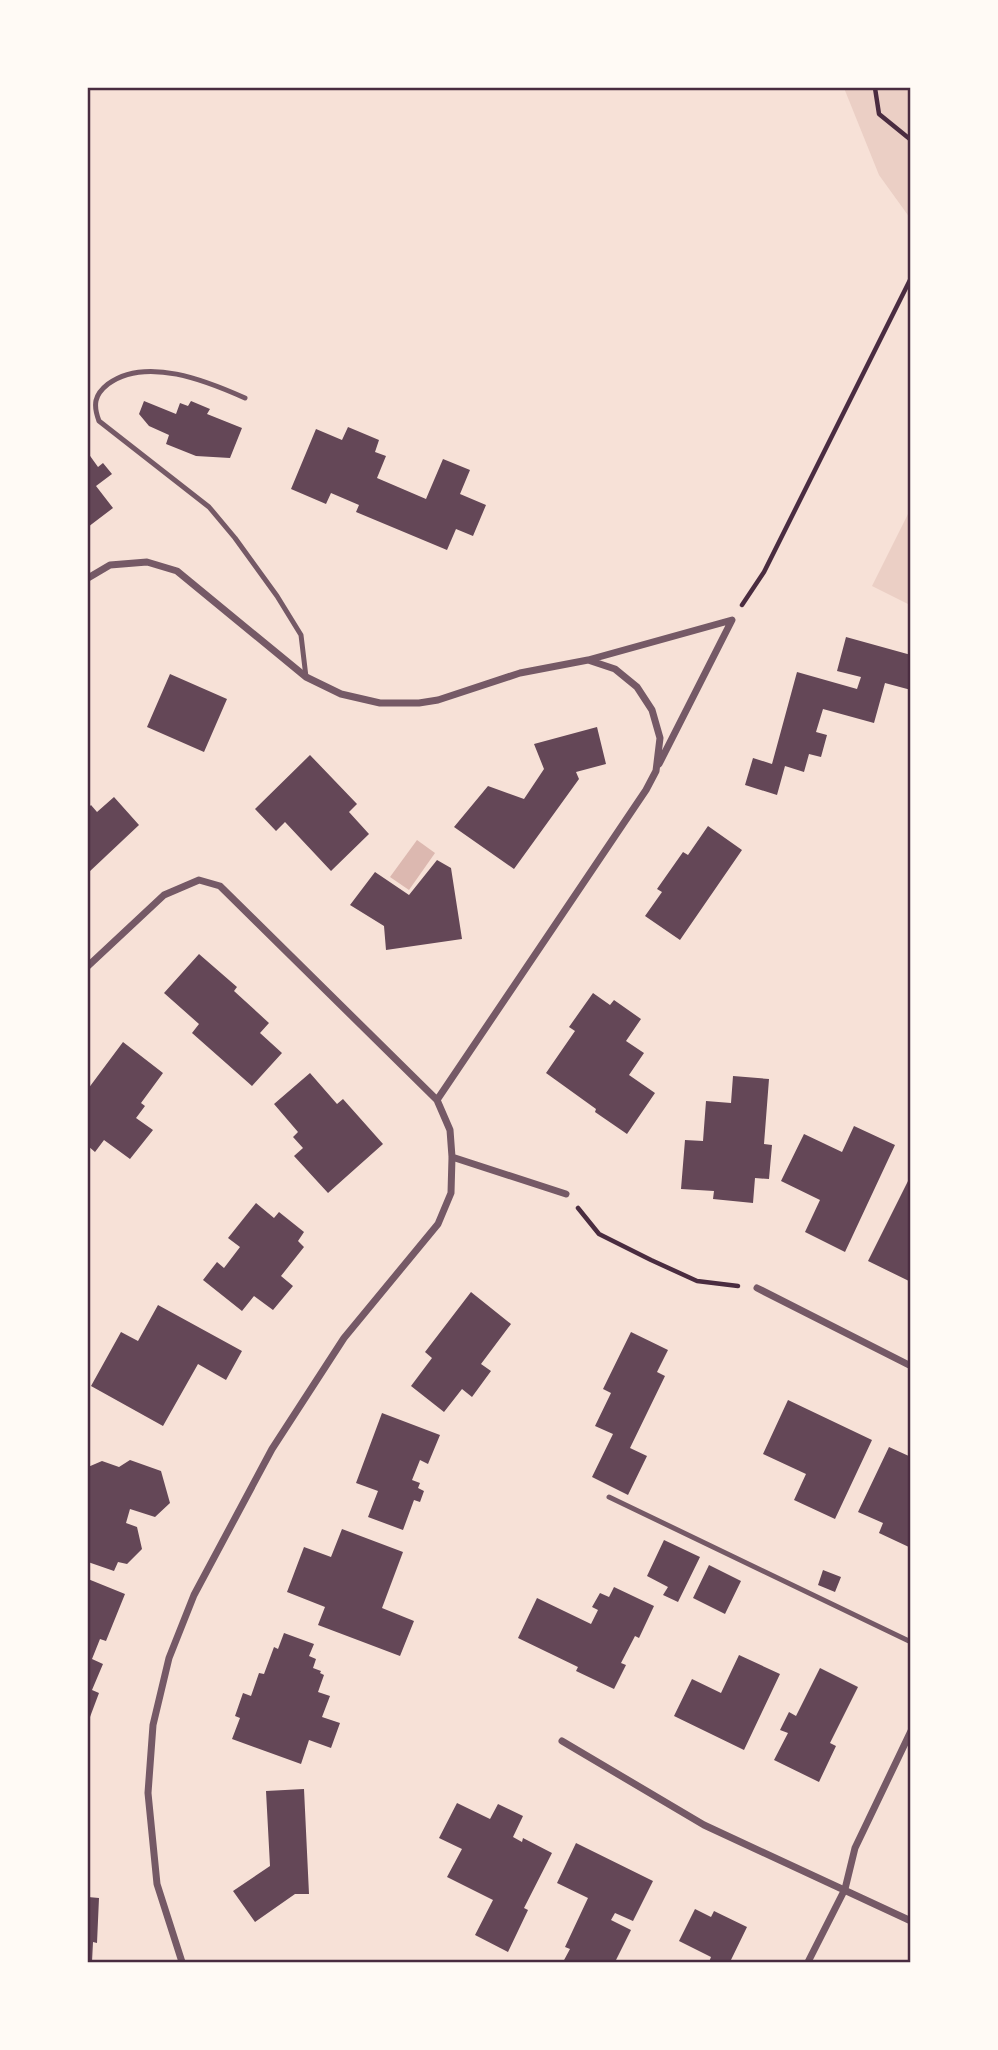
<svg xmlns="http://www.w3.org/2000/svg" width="998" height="2050" viewBox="0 0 998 2050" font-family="'Roboto Condensed',sans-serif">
<rect width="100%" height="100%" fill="#f7e1d7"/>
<path fill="#ebcfc5" d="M 844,88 L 910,88 L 910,218 L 879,175 Z
M 910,510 L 910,605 L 872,586 Z"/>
<path fill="#dcb8b0" d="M 417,840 L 435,853 L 409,890 L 390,877 Z"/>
<path fill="#644757" d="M 144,401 L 176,414 L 180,403 L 188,406 L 191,401 L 210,409 L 207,414 L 242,428 L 230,458 L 196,456 L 166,444 L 169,435 L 149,426 L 139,414 Z
M 348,427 L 379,440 L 375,452 L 386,456 L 377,478 L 426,499 L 443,459 L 470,470 L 460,494 L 486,505 L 473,536 L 456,529 L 447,550 L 356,512 L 359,505 L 331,493 L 326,504 L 291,489 L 316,429 L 342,440 Z
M 88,453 L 98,467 L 103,463 L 112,474 L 96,486 L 113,508 L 88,527 Z
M 846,637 L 911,655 L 911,690 L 885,683 L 874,723 L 823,709 L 816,732 L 827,735 L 821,757 L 809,754 L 804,772 L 785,766 L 777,795 L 745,785 L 753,758 L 772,764 L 797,672 L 857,689 L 861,677 L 837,671 Z
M 170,674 L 227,699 L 204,752 L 147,727 Z
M 597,727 L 606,764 L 576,772 L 579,779 L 514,869 L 454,827 L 488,786 L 524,799 L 544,769 L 534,744 Z
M 310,755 L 357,804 L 349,812 L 369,834 L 331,871 L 285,822 L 276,831 L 255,809 Z
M 114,797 L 139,825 L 88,873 L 88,808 L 91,805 L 97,812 Z
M 708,826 L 742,850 L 680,940 L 645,916 L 662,892 L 657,889 L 683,852 L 688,855 Z
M 437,860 L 451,868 L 462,939 L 386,950 L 384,926 L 350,905 L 375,872 L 409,895 Z
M 199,954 L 237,987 L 234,991 L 269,1023 L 260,1033 L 282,1053 L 252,1086 L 192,1033 L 199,1024 L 164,993 Z
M 593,993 L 610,1005 L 614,1000 L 641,1019 L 626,1041 L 644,1053 L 629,1075 L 655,1093 L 627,1134 L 595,1112 L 596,1109 L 546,1073 L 575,1031 L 569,1027 Z
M 123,1042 L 163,1073 L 141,1103 L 145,1106 L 136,1118 L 153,1130 L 130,1159 L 104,1140 L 95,1152 L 88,1146 L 88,1089 Z
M 310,1073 L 337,1104 L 343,1099 L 383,1144 L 328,1193 L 294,1156 L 303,1148 L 293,1137 L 298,1132 L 274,1104 Z
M 733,1076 L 769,1079 L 764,1144 L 772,1145 L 769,1179 L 755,1178 L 753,1203 L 713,1199 L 714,1191 L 681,1189 L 685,1140 L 703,1141 L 706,1101 L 731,1103 Z
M 854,1126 L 895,1145 L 845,1252 L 805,1232 L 820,1200 L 781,1181 L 804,1134 L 842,1152 Z
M 911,1175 L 911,1282 L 868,1261 Z
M 256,1203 L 274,1218 L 279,1212 L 304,1232 L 298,1241 L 304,1247 L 281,1276 L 293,1286 L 273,1310 L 254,1296 L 242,1311 L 203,1280 L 217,1262 L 224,1268 L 240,1247 L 228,1238 Z
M 471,1292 L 511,1324 L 481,1364 L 491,1371 L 472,1397 L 462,1389 L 444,1412 L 411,1386 L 432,1358 L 425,1352 Z
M 158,1305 L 242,1351 L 226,1380 L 198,1364 L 163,1426 L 91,1386 L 121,1332 L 138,1341 Z
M 631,1332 L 668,1350 L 657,1372 L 665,1376 L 630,1448 L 647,1456 L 628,1495 L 592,1477 L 613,1434 L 595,1426 L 611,1393 L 603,1389 Z
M 788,1400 L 872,1440 L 835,1519 L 794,1500 L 806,1474 L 763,1454 Z
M 382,1413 L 440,1435 L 428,1464 L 420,1460 L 412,1480 L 420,1483 L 418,1488 L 424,1491 L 420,1502 L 414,1500 L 403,1530 L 368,1517 L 378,1491 L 356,1483 Z
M 889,1447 L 911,1457 L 911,1548 L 879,1533 L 883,1523 L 858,1512 Z
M 130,1460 L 161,1471 L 170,1503 L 155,1517 L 130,1509 L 126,1523 L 137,1527 L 142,1549 L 127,1564 L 118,1562 L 114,1571 L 88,1562 L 88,1467 L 102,1461 L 119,1467 Z
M 342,1529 L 403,1552 L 382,1608 L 414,1621 L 400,1656 L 318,1625 L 325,1607 L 287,1592 L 304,1547 L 331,1557 Z
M 664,1540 L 700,1557 L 678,1602 L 663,1595 L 668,1587 L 647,1576 Z
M 709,1565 L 741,1581 L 725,1614 L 693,1598 Z
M 823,1570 L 841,1577 L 835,1592 L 818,1585 Z
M 88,1579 L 125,1594 L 106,1641 L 100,1639 L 92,1659 L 103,1664 L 92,1690 L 99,1693 L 90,1717 L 88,1716 Z
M 614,1587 L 654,1606 L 639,1638 L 635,1636 L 621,1663 L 626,1665 L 614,1689 L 576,1671 L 578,1667 L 518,1638 L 537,1598 L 591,1624 L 598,1610 L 592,1607 L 600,1593 L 609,1597 Z
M 284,1633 L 314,1644 L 309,1656 L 316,1659 L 313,1668 L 321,1671 L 320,1673 L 324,1675 L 318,1692 L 330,1696 L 322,1717 L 340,1723 L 331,1748 L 309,1740 L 301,1764 L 232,1739 L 240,1718 L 235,1716 L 243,1693 L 251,1696 L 259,1673 L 264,1674 L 274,1647 L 278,1649 Z
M 739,1655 L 780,1674 L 744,1750 L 674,1716 L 692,1679 L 721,1693 Z
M 820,1668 L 858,1687 L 830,1743 L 836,1746 L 819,1782 L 774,1760 L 788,1733 L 780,1730 L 789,1712 L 796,1716 Z
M 304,1789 L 309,1894 L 295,1894 L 255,1922 L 233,1891 L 270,1866 L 266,1791 Z
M 457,1803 L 490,1819 L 498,1804 L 523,1816 L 513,1837 L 522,1842 L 523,1838 L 552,1853 L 524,1908 L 528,1910 L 508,1952 L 475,1935 L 493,1900 L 447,1877 L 462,1849 L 439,1838 Z
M 576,1843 L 653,1881 L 633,1921 L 615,1913 L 611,1920 L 631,1930 L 615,1962 L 563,1962 L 570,1949 L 565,1947 L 588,1898 L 557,1883 Z
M 88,1897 L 99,1898 L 97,1943 L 93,1942 L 92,1962 L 88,1962 Z
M 695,1909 L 711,1917 L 714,1911 L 747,1927 L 730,1962 L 709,1962 L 711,1957 L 679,1941 Z"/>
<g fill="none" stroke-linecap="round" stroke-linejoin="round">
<path stroke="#4a2c40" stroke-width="4.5" d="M 875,88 L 879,114 L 911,140
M 742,605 L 764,572 L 911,278
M 578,1208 L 599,1234 L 651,1260 L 697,1281 L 738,1286"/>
<path stroke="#755966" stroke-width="5" d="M 245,398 C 207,381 146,356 108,384 C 94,395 93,405 99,421 L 209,507 L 235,538 L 277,596 L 301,635 L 306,677
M 609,1497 L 911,1642"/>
<path stroke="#755966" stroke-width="7" d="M 88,578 L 110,565 L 147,562 L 177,571 L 306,677 L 341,694 L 380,703 L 419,703 L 438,700 L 520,673 L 588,660 L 615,669 L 637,687 L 652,710 L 660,738 L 656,771 L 646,790 L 437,1100
M 588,660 L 732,620 L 659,764
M 88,966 L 164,895 L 199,880 L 220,886 L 437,1100 L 450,1130 L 452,1157 L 451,1193 L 438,1224 L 344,1338 L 272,1449 L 194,1595 L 169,1658 L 153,1725 L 148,1793 L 157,1884 L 182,1962
M 452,1157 L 566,1194
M 757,1288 L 911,1366
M 562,1741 L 704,1825 L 911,1921
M 808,1962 L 845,1889 L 855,1848 L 911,1731"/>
</g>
<rect width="998" height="2050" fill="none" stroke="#fffaf5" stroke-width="178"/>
<rect x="89" y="89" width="820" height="1872" fill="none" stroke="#4a2c40" stroke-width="2.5"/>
</svg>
